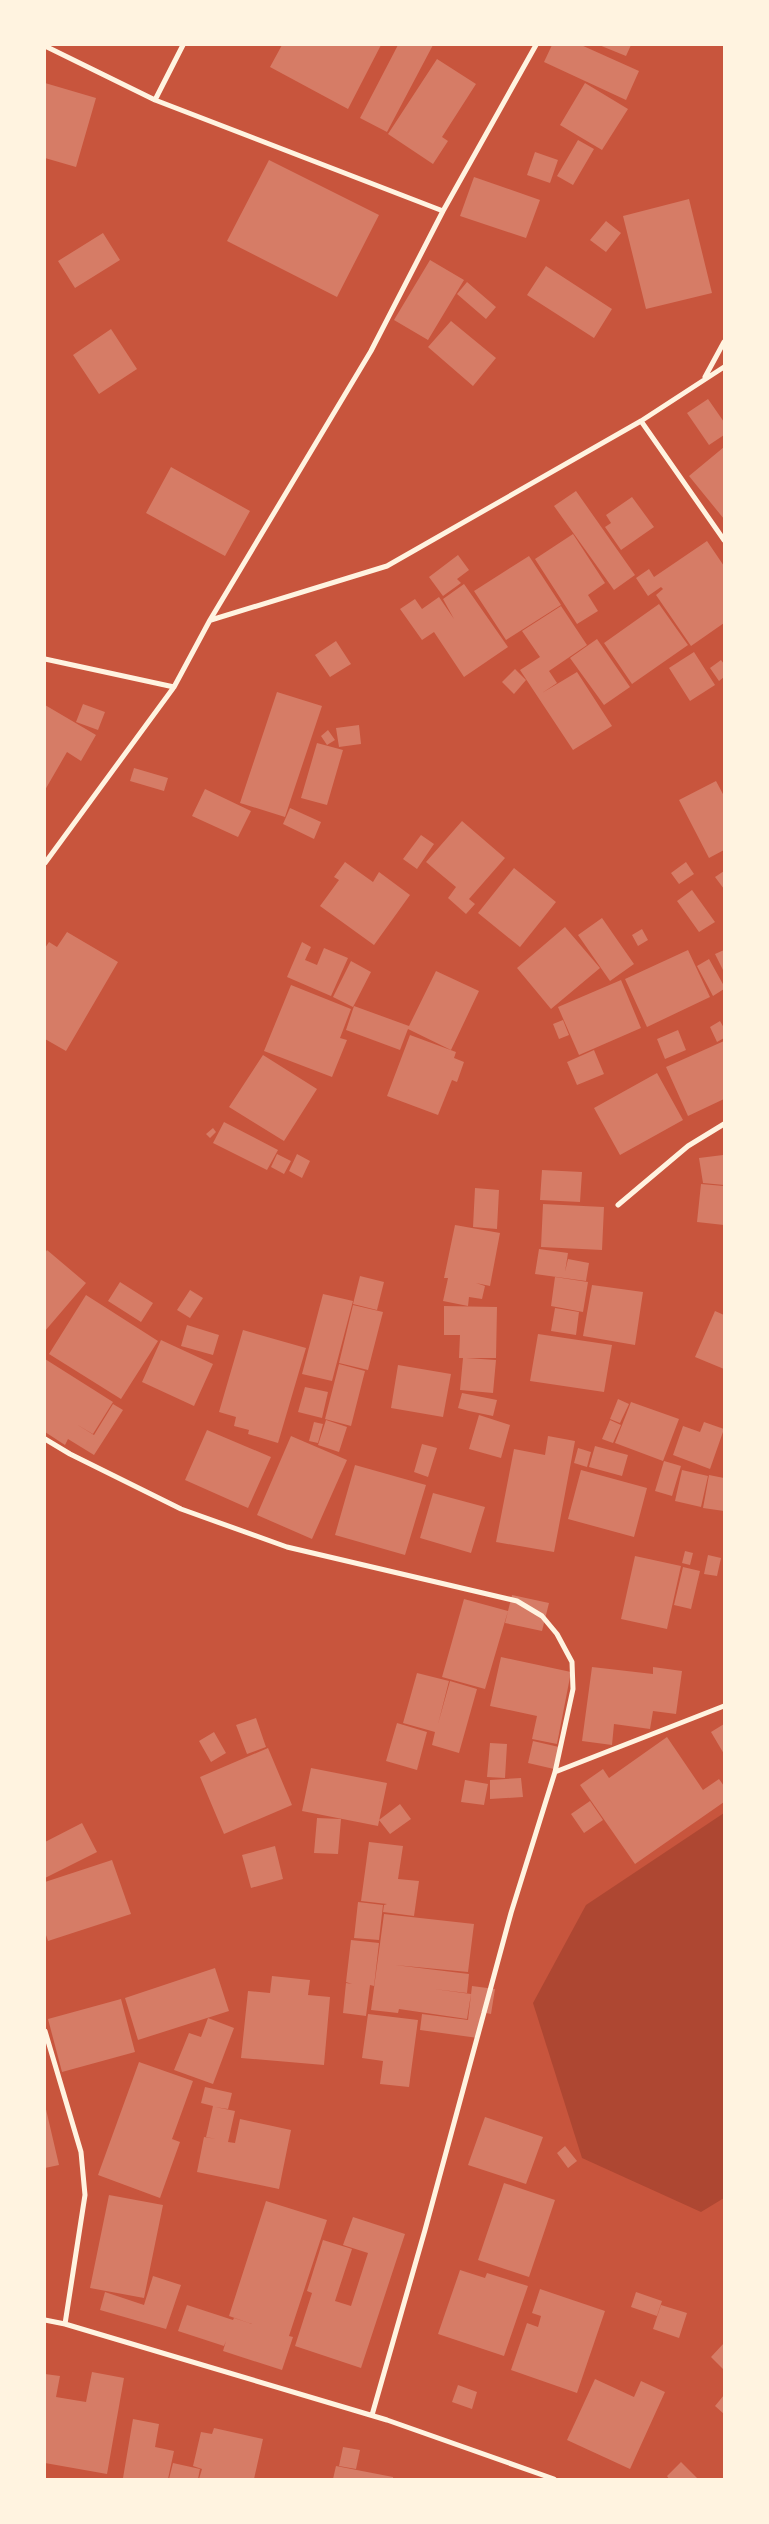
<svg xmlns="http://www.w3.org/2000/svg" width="769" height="2524" viewBox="0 0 769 2524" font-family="'IBM Plex Serif',serif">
<rect width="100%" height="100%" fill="#c8553d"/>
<path fill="#ae4732" d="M 724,1813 L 724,2198 L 701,2212 L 582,2158 L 533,2003 L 586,1905 Z"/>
<path fill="#d67c66" d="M 282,45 L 381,45 L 348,109 L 270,67 Z
M 398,45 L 433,45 L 387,132 L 360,118 Z
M 552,45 L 581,45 L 639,71 L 626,100 L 544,62 Z
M 599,45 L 631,45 L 626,56 Z
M 437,59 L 476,84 L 442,137 L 448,141 L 433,164 L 388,134 Z
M 45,83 L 96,98 L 76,167 L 45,158 Z
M 585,83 L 628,109 L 602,150 L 560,125 Z
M 578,140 L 594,149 L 573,185 L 557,176 Z
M 535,152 L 558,160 L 550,183 L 527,175 Z
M 269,160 L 379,215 L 337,297 L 227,241 Z
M 474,177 L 540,200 L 526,238 L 460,216 Z
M 689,199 L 712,293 L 646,309 L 623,216 Z
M 606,221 L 621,233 L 606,252 L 590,240 Z
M 103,233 L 120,260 L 75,288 L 58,261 Z
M 430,260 L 464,280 L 428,340 L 394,320 Z
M 546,266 L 612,309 L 594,338 L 527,295 Z
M 467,282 L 496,307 L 486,319 L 457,294 Z
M 451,321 L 496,358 L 473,386 L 428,347 Z
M 111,329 L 137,369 L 99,394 L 73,355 Z
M 708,399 L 724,422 L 724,435 L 709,445 L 687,413 Z
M 724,447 L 724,519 L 689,476 Z
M 171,467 L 250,511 L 225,556 L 146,513 Z
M 576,491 L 635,575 L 614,590 L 554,506 Z
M 632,497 L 654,527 L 621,550 L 605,527 L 611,523 L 606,515 Z
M 573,534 L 605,583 L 588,595 L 598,611 L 577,624 L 535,559 Z
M 707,541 L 724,566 L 724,623 L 691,646 L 656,595 L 663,589 L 661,587 L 648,596 L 636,578 L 649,569 L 654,577 Z
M 458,555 L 469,570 L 457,579 L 461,583 L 443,596 L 429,577 Z
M 529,556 L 561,605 L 506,640 L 474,591 Z
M 464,584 L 508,647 L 464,677 L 434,632 L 422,640 L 400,609 L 415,599 L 422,609 L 439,597 L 454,619 L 443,599 Z
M 659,604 L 688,645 L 632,684 L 604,643 Z
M 561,606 L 587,645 L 549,671 L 557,683 L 542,693 L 577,672 L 612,726 L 573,750 L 520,670 L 540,657 L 522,631 Z
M 597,639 L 630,687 L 604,705 L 570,658 Z
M 336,641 L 351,664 L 330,677 L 315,655 Z
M 694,652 L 715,685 L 690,701 L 669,668 Z
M 721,660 L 724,664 L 724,677 L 719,681 L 710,668 Z
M 515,669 L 526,680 L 514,694 L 502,682 Z
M 277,692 L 322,706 L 285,817 L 240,803 Z
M 83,704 L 105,712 L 98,730 L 76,722 Z
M 45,705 L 96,735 L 81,761 L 67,752 L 45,790 Z
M 359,725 L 361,744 L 339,747 L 336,728 Z
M 328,730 L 335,740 L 327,745 L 321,736 Z
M 317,743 L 343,750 L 327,805 L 301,798 Z
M 134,768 L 168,778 L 164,791 L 130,781 Z
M 716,781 L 724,796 L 724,850 L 709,858 L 679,800 Z
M 205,789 L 251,811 L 238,837 L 192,816 Z
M 290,808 L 321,822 L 314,839 L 283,824 Z
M 462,821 L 505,858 L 469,899 L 475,904 L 466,914 L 448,898 L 456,887 L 426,862 Z
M 421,835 L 434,844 L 417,869 L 403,859 Z
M 345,862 L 373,882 L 379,872 L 410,895 L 374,945 L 320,906 L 339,880 L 334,877 Z
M 686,862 L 694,874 L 679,884 L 671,873 Z
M 514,868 L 556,902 L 520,947 L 478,913 Z
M 724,871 L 724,889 L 715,877 Z
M 692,890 L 715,922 L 699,932 L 677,901 Z
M 602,918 L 634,964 L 610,981 L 578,935 Z
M 565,927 L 600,968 L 551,1009 L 517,968 Z
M 642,929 L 648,940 L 638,946 L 632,935 Z
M 67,932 L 118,962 L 66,1051 L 45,1039 L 45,948 L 49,942 L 57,947 Z
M 302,942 L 311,947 L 305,960 L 317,965 L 324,948 L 348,958 L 331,996 L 287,977 Z
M 688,950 L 710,997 L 647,1027 L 625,979 Z
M 724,950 L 724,972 L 715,954 Z
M 709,959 L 724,986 L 724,989 L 713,996 L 697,966 Z
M 351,961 L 371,972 L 353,1007 L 333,997 Z
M 436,971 L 479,991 L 451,1050 L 408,1029 L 400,1050 L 346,1030 L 354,1006 L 409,1026 Z
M 621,980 L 641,1028 L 579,1055 L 558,1007 Z
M 291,985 L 351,1009 L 340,1038 L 347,1040 L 332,1077 L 264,1051 Z
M 563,1020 L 569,1035 L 559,1039 L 553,1024 Z
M 720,1021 L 724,1028 L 724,1038 L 717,1042 L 710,1027 Z
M 678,1030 L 686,1050 L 665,1059 L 657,1039 Z
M 410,1035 L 456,1052 L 454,1058 L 464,1062 L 457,1082 L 452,1080 L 438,1115 L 387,1096 Z
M 724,1041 L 724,1099 L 688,1116 L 666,1067 Z
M 594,1050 L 604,1074 L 577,1085 L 567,1062 Z
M 263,1055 L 317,1089 L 284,1141 L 229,1107 Z
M 657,1073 L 683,1120 L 620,1155 L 594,1108 Z
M 224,1122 L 278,1150 L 267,1170 L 213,1143 Z
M 213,1128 L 216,1132 L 210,1138 L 206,1134 Z
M 277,1154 L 291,1161 L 284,1174 L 271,1167 Z
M 297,1154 L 310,1161 L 302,1178 L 289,1171 Z
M 723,1155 L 724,1185 L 703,1183 L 699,1158 Z
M 542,1170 L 582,1172 L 580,1202 L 540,1200 Z
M 701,1184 L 724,1186 L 724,1225 L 697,1222 Z
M 475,1188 L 499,1190 L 497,1229 L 473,1227 Z
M 543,1204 L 604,1207 L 602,1250 L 541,1247 Z
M 455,1225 L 500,1233 L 490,1286 L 476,1283 L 485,1286 L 482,1299 L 469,1297 L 468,1306 L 443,1301 L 448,1278 L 444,1278 Z
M 539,1249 L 568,1253 L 565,1272 L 568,1259 L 589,1263 L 586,1281 L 535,1274 Z
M 47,1250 L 86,1283 L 45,1331 L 45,1253 Z
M 360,1276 L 384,1282 L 377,1310 L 353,1304 Z
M 555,1277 L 588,1282 L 583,1312 L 551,1306 Z
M 120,1282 L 153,1303 L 141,1322 L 108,1301 Z
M 592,1285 L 643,1292 L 635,1345 L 583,1336 Z
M 190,1290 L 203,1298 L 190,1318 L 177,1310 Z
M 323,1294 L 353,1301 L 332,1381 L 302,1374 Z
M 86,1295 L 158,1341 L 121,1399 L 49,1354 Z
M 353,1305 L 383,1312 L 368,1370 L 339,1363 Z
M 444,1306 L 497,1307 L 496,1358 L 466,1358 L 496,1360 L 493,1393 L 460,1390 L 463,1358 L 459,1358 L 460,1335 L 444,1335 Z
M 555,1308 L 579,1312 L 576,1335 L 551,1331 Z
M 715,1311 L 724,1315 L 724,1369 L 695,1357 Z
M 187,1325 L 219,1335 L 213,1355 L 181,1346 Z
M 243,1330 L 306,1348 L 278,1443 L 248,1434 L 249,1430 L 234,1426 L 236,1417 L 219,1412 Z
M 538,1334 L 612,1345 L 604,1392 L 530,1381 Z
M 161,1340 L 213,1364 L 194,1406 L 142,1382 Z
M 45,1359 L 113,1402 L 93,1434 L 76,1424 L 94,1435 L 113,1404 L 123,1410 L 94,1455 L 68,1439 L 65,1445 L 45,1432 Z
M 339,1364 L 365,1371 L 351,1426 L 325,1419 Z
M 398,1365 L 451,1374 L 443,1417 L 391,1408 Z
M 305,1387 L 328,1392 L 322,1418 L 298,1412 Z
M 462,1393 L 497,1400 L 493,1416 L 469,1411 L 470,1405 L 469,1411 L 458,1408 Z
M 618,1399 L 629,1404 L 620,1423 L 610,1419 Z
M 631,1402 L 679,1419 L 663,1461 L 615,1443 Z
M 479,1415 L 510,1425 L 501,1458 L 469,1449 Z
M 326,1420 L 347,1427 L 339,1452 L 318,1445 Z
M 610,1420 L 621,1425 L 613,1443 L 602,1439 Z
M 314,1422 L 323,1424 L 318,1443 L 309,1441 Z
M 704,1422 L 724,1429 L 710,1469 L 673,1455 L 683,1426 L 700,1432 Z
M 207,1430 L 271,1457 L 248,1508 L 185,1480 Z
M 291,1436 L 347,1460 L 312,1539 L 257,1515 Z
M 548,1436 L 575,1441 L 554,1552 L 496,1542 L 514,1449 L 545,1455 Z
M 422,1444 L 437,1448 L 428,1477 L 414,1472 Z
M 595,1446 L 628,1455 L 622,1476 L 589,1467 Z
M 578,1448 L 591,1452 L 587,1467 L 574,1463 Z
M 664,1461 L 681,1466 L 672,1496 L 655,1491 Z
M 355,1465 L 426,1485 L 405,1555 L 335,1535 Z
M 581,1470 L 647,1488 L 634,1537 L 568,1519 Z
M 682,1470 L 708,1476 L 701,1507 L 675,1501 Z
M 709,1475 L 724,1478 L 724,1511 L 703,1508 Z
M 433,1493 L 485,1507 L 471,1553 L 420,1538 Z
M 685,1551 L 693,1553 L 690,1565 L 682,1563 Z
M 708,1555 L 721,1558 L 717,1576 L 704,1574 Z
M 635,1556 L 681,1566 L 667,1629 L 621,1619 Z
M 683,1567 L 700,1571 L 691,1609 L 674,1605 Z
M 512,1595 L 549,1603 L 542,1631 L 505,1623 Z
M 464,1599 L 508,1611 L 485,1689 L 442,1677 Z
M 501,1657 L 571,1672 L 557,1744 L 532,1739 L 537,1716 L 490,1706 Z
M 592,1667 L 653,1674 L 653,1667 L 682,1671 L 676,1714 L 653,1711 L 650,1729 L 614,1724 L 612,1745 L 582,1741 Z
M 417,1673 L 449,1681 L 438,1724 L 450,1681 L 477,1689 L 459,1753 L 432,1745 L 435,1732 L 403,1723 Z
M 256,1718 L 266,1747 L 247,1754 L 236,1725 Z
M 397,1723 L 427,1732 L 417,1770 L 386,1761 Z
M 724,1724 L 724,1754 L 711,1732 Z
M 214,1732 L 226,1753 L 211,1762 L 199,1741 Z
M 667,1737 L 703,1790 L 719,1779 L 724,1786 L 724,1802 L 635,1864 L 580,1785 L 603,1769 L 609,1778 Z
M 533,1741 L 559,1747 L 554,1769 L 528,1763 Z
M 490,1743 L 507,1744 L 505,1778 L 487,1777 Z
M 268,1748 L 292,1805 L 224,1834 L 200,1777 Z
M 311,1768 L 387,1783 L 378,1826 L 302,1811 Z
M 521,1778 L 523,1797 L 490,1799 L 490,1780 Z
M 465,1780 L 488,1784 L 484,1805 L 461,1802 Z
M 590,1801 L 603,1820 L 584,1833 L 571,1814 Z
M 400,1804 L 411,1819 L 390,1834 L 379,1820 Z
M 317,1818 L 341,1819 L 338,1854 L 314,1853 Z
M 82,1823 L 97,1852 L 45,1878 L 45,1842 Z
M 369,1842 L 403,1846 L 398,1879 L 419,1881 L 414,1916 L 383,1912 L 384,1905 L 387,1904 L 361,1901 Z
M 275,1846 L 283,1879 L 251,1888 L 242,1855 Z
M 112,1860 L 131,1914 L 48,1941 L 45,1932 L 45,1882 Z
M 358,1902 L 383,1905 L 379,1940 L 354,1938 Z
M 384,1914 L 474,1924 L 468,1972 L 395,1965 L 469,1974 L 467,1993 L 434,1989 L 471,1994 L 467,2019 L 399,2009 L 398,2013 L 371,2010 Z
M 351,1940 L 379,1943 L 374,1986 L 370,1985 L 366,2016 L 343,2013 L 346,1983 L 352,1984 L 346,1982 Z
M 215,1968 L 229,2011 L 138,2040 L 125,1998 Z
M 272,1976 L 310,1980 L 308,1995 L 330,1997 L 324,2065 L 241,2058 L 248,1991 L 270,1993 Z
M 472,1986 L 495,1989 L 491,2014 L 481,2012 L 478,2038 L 420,2030 L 422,2014 L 468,2020 Z
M 121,1999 L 135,2052 L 62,2072 L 48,2019 Z
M 368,2014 L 418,2020 L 409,2087 L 380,2084 L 383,2061 L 362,2058 Z
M 208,2018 L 234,2028 L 213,2084 L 174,2070 L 189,2033 L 201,2037 Z
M 139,2062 L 193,2081 L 172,2139 L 180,2142 L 160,2198 L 98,2175 Z
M 205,2087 L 232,2093 L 228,2109 L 215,2107 L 235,2111 L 228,2142 L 235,2143 L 240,2119 L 291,2130 L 279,2189 L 197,2172 L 204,2137 L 216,2139 L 206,2137 L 213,2106 L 201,2103 Z
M 45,2105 L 59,2165 L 45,2168 Z
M 485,2117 L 543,2137 L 526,2184 L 468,2165 Z
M 565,2146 L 577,2161 L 568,2168 L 557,2153 Z
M 504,2183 L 555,2200 L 529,2277 L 478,2260 Z
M 109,2195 L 163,2205 L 144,2298 L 90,2288 Z
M 266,2201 L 327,2220 L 289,2336 L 293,2337 L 282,2370 L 223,2351 L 226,2341 L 224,2346 L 178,2331 L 187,2305 L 233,2320 L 234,2318 L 252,2324 L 229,2316 Z
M 353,2217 L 405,2234 L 361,2368 L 295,2346 L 312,2293 L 307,2291 L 323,2240 L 352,2249 L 335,2301 L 351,2306 L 368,2253 L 343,2245 Z
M 460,2270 L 485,2278 L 487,2273 L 528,2286 L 504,2356 L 438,2334 Z
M 153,2276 L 181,2285 L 166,2329 L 100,2310 L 105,2292 L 144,2305 Z
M 540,2289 L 605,2311 L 577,2393 L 511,2370 L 527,2323 L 538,2327 L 541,2316 L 532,2313 Z
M 636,2292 L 662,2301 L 657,2316 L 631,2307 Z
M 661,2305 L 687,2313 L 679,2338 L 653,2329 Z
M 724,2343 L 724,2367 L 723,2369 L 711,2357 Z
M 92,2372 L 124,2378 L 107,2474 L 45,2463 L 45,2374 L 60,2376 L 56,2397 L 86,2402 Z
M 595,2379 L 634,2397 L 641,2381 L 665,2392 L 630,2469 L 567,2440 Z
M 458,2385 L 477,2392 L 472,2409 L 452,2402 Z
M 724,2395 L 724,2414 L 715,2406 Z
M 133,2419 L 159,2424 L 155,2447 L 174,2451 L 168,2479 L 123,2478 Z
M 214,2428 L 263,2439 L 254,2479 L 199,2479 L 202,2469 L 193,2466 L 201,2432 L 212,2434 Z
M 343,2447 L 360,2450 L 356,2469 L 339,2466 Z
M 681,2462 L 698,2479 L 669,2479 L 667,2476 Z
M 173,2463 L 200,2469 L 198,2479 L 169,2479 Z
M 336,2466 L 393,2477 L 393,2479 L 333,2479 Z"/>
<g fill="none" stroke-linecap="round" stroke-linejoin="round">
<path stroke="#fff3e0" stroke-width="5" d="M 45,46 L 155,100 L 443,211
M 155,100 L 183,45
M 705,377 L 724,342
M 641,421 L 724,540
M 211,620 L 387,566 L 641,421 L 724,367
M 45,659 L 174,687
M 45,863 L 174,687 L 210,620 L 371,351 L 443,211 L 536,45
M 618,1205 L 688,1146 L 724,1124
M 45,1439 L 70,1454 L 181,1509 L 287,1547 L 517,1601 L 542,1616 L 557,1634 L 572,1662 L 573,1689 L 555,1772 L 511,1913 L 425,2230 L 372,2415
M 555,1772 L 724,1706
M 45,2031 L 81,2152 L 85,2195 L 65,2324
M 45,2320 L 65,2324 L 387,2420 L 554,2479"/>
</g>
<rect width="769" height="2524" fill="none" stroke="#fff3e0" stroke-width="92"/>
</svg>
